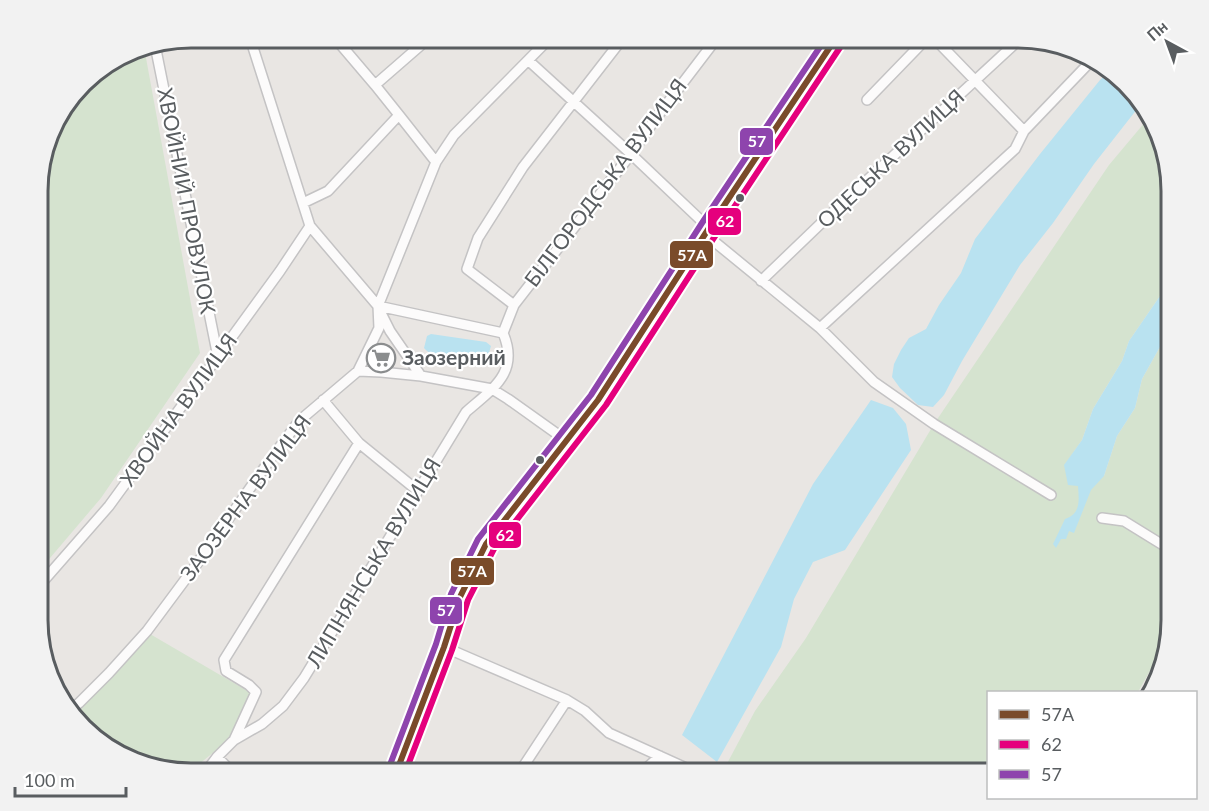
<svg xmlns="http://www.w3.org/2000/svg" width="1209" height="811" viewBox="0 0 1209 811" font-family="Lato,sans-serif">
<rect width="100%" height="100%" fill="#e9e6e3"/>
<path fill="#d5e3cf" d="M 144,47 L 200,353 L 101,498 L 39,571 L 39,171 L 53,123 L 90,76 L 133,49 Z
M 1151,115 L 1171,181 L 1171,280 L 1129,341 L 1122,361 L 1093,409 L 1082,440 L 1064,466 L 1084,462 L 1095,452 L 1096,463 L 1094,475 L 1104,476 L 1117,436 L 1135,408 L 1142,379 L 1171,327 L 1171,630 L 1163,654 L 1155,662 L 1138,692 L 988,692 L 988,773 L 722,773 L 755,711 L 806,638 L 934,424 L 1109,165 Z
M 150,634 L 251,693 L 230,739 L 188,773 L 105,747 L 74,714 Z"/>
<path fill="#b9e2f0" d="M 1110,71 L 1141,104 L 1094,164 L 1053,223 L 1020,265 L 962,361 L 944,395 L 933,407 L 918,405 L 900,388 L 892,377 L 894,364 L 901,350 L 909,338 L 926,329 L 939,305 L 961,273 L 975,239 L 1040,154 L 1100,80 Z
M 1171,280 L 1171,327 L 1142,379 L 1135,408 L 1117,436 L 1104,476 L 1091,490 L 1074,533 L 1069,531 L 1066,539 L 1061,539 L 1056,548 L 1053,544 L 1065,519 C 1081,514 1079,500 1078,486 L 1068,485 L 1064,465 L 1082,440 L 1093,409 L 1122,361 L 1129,341 Z
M 431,334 L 486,342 L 491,346 L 486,363 L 483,364 C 466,362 434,361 424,348 L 427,336 Z
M 871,400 L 893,408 L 906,424 L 911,450 L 845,550 L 813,562 L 794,599 L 781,647 L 717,762 L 682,735 L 813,484 Z"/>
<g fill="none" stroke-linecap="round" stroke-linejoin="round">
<g stroke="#c4c3c4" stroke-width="12">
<path id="minor" d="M 250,38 L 310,226 L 378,306 L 503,333
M 335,38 L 375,85
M 934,38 L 1024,131
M 155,45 L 218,357
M 529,61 L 631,154 L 709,228
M 867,100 L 927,38
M 399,115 L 436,162
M 303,203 L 328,191 L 399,115 L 375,85 L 429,38
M 705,234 L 820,328 L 874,382 L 934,424 L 1051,495
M 761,281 L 838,207 L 1021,38
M 514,305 L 467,269 L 478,238 L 523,167 L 623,38
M 380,311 L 390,331 L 421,376 L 492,389 L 508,399 L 567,441
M 820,328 L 1015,149 L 1024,131 L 1092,60
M 503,333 L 514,305 L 631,154 L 656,118 L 717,38
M 358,371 L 381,372 L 421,376
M 323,400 L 359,443 L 418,491
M 1102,518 L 1124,521 L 1171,550
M 39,586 L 109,506 L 280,271 L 310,226
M 444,647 L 567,700 L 585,711 L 609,733 L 697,773
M 70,710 L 79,703 L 109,673 L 147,631 L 196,565 L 267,464 L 299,421 L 358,371 L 379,328 L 378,306 L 436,162 L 454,135 L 550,38
M 234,740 L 256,692 L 249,685 L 226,671 L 224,660 L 359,443
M 217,757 L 233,773
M 205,773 L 217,757 L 234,740 L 262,724 L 283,706 L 304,678 L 466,412 C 492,389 520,373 503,333
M 519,773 L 567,700
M 641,773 L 660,756"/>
</g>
<g stroke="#cfc2b3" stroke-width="15">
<path id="major" d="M 396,773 L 444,647 L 460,597 L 486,544 L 598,400 L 709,228 L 836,38"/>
</g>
<use href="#minor" stroke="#fcfbfb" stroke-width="9"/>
<use href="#major" stroke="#f1ede6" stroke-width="12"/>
<g stroke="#fff" stroke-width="10">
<path id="bus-1" d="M 396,773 L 444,647 L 460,597 L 486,544 L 598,400 L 709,228 L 836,38"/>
</g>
<g stroke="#fff" stroke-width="10">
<path id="bus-2" d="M 405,773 L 452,650 L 468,600 L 494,549 L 606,405 L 717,233 L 843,43"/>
</g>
<g stroke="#fff" stroke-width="10">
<path id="bus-3" d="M 388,770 L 436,644 L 451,594 L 478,539 L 591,395 L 702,223 L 826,38"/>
</g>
<use href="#bus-1" stroke="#7a4b2a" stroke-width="6"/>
<use href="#bus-2" stroke="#e5007d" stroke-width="6"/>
<use href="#bus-3" stroke="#8e44ad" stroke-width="6"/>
</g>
<defs>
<g id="supermarket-ring" transform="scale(1.5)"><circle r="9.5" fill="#fff" stroke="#8b8d8e" stroke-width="1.5"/><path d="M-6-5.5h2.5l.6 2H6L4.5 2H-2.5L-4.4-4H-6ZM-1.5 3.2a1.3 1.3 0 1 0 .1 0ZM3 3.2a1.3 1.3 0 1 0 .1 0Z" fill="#8b8d8e"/></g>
</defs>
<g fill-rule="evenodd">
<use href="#supermarket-ring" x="381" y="358"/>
</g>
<g fill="#595d60" stroke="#fff" stroke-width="2">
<circle cx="740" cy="198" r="5"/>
<circle cx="540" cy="460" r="5"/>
</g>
<g text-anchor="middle" stroke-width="4.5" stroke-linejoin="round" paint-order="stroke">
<g font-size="21" fill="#595d60" stroke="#fff">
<text transform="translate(891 159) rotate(-43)" y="7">ОДЕСЬКА ВУЛИЦЯ</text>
<text transform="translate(606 183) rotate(-53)" y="7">БІЛГОРОДСЬКА ВУЛИЦЯ</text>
<text transform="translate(186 201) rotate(79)" y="7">ХВОЙНИЙ ПРОВУЛОК</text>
<text transform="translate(179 410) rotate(-54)" y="7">ХВОЙНА ВУЛИЦЯ</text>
<text transform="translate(246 498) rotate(-53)" y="7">ЗАОЗЕРНА ВУЛИЦЯ</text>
<text transform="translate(374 563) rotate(-59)" y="7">ЛИПНЯНСЬКА ВУЛИЦЯ</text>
</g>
<g font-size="21" font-weight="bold" fill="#595d60" stroke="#fff" text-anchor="start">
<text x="402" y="365">Заозерний</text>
</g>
</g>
<path d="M0 0H1209V811H0ZM191 48H1018A143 143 0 0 1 1161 191V620A143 143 0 0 1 1018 763H191A143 143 0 0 1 48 620V191A143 143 0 0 1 191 48Z" fill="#f2f2f2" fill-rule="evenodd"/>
<path fill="none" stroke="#595d60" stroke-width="3" d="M191 48H1018A143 143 0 0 1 1161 191V620A143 143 0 0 1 1018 763H191A143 143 0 0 1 48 620V191A143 143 0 0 1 191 48Z"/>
<g stroke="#fff" stroke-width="2">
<rect x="739" y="127" width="35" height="29" rx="6" fill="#8e44ad"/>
<rect x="707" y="207" width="35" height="29" rx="6" fill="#e5007d"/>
<rect x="669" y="240" width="45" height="29" rx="6" fill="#7a4b2a"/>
<rect x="488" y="521" width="34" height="28" rx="6" fill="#e5007d"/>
<rect x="450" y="557" width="45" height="29" rx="6" fill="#7a4b2a"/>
<rect x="429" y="596" width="34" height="29" rx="6" fill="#8e44ad"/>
</g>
<g font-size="16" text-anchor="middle" font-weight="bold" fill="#fff">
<text x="757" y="147">57</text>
<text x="725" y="227">62</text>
<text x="692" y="261">57А</text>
<text x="505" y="541">62</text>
<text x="472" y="577">57А</text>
<text x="446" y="616">57</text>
</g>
<rect x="987" y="691" width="210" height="108" fill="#ffffff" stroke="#bdbebf" stroke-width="1.5"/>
<rect x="999" y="710" width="30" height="9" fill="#7a4b2a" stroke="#bdbebf" stroke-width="1.5"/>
<text x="1041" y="721" font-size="18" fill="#595d60">57А</text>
<rect x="999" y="740" width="30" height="9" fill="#e5007d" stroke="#bdbebf" stroke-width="1.5"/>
<text x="1041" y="751" font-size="18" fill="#595d60">62</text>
<rect x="999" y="770" width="30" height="9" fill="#8e44ad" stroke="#bdbebf" stroke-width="1.5"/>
<text x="1041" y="781" font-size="18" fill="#595d60">57</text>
<g transform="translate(1167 42) rotate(319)" stroke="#ffffff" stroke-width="4.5" paint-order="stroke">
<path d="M0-4.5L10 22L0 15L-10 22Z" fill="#595d60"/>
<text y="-9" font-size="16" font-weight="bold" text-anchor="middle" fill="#595d60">Пн</text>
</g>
<path d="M15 787v9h111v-9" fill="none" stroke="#595d60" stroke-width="3"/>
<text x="24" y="787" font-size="18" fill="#595d60" stroke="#ffffff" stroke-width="4.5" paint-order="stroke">100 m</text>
</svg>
